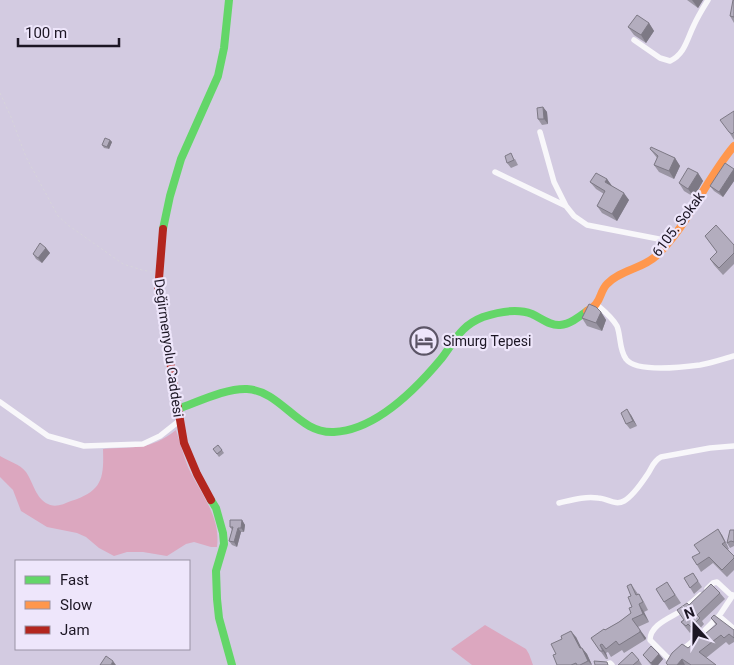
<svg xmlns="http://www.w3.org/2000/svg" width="734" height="665" viewBox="0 0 734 665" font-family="Roboto,sans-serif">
<rect width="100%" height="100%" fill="#d3cbe1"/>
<path fill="#dca7bf" d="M 176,430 C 180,442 183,455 188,467 C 200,493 221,516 217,547 L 211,547 L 194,542 L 186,544 L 167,556 L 143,552 L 127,552 L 114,556 L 99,548 L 86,537 L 77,533 L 47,527 L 21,511 L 13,490 L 0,477 L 0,456 C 8,461 20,464 26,472 C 33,482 36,499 48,504 C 55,508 64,504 71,501 C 102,491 104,479 103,449 C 136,446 149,451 176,430 Z
M 485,625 L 526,649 L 529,654 L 533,665 L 472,665 L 451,649 Z"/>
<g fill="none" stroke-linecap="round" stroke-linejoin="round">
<path stroke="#d7d4dc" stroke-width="1" stroke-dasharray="2.5 2.5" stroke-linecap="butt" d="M 0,93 L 11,117 L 26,157 L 58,216 L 68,225 L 123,264 L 142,270 L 152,272"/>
<path stroke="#f8f7fa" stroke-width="5.5" d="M 634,40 L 660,58 L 670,61 C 685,54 687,39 694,25 C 698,16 703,8 708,0
M 540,132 L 554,182 L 566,206
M 495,172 L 566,206 L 574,216 L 587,225 L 669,241
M 596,304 C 603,310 612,317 617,326 C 621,336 619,350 626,359 C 636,373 685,367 700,365 C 712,363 723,359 734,356
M 0,402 L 48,436 L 84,446 L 143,444 L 160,436 L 179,421
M 559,503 C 572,500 585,496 598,498 C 607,498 615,506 624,501 C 633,496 641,484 647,475 C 652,468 653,461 661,457 L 710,448 L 734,446
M 707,589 L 713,583 L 717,582 L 732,596
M 719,616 L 734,629
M 682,650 L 699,636 L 719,616 L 733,595
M 670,660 L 650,640 C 650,625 670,618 681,611 C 688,606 694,600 700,595
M 604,665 L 610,663 L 612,665"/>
<path stroke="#63d668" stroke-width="8" d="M 163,229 L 170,196 L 181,159 L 218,76 L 224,48 L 229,0
M 178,409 C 198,402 226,388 247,389 C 282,391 298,434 334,432 C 376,430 416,389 441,359 C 455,341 460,326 483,317 C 498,312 517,308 532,314 C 541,318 550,326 560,325 C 570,324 579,317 587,311
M 211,500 L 216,508 L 223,533 L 224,544 L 216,571 L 217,599 L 219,618 L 232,665"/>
<path stroke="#ff974d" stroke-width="8" d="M 587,311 C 589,309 594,307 596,304 C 601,298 601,290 607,284 C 620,270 642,269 656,256 C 689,225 705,180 734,146"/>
<path stroke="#b3261e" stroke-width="8" d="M 163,229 L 158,291 L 184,443 L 197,474 L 211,500"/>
</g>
<path fill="#9a95a3" d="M 687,0 L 703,0 L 698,8 Z
M 734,0 L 734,23 L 730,16 Z
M 649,23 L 654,31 L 646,43 L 634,35 L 628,27 Z
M 543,107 L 547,112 L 548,124 L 542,125 L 538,119 Z
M 734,111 L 734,140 L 729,132 Z
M 110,140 L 112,142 L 109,149 L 104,148 L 102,145 Z
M 650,149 L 675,158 L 680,166 L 674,179 L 659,172 L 654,165 L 657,158 Z
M 515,159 L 518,165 L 511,168 L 507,163 Z
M 734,170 L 734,181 L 723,197 L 714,191 L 710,186 Z
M 698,173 L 703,181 L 694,197 L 684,191 L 679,183 Z
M 607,179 L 612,186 L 629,200 L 617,221 L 602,213 L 597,206 L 604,194 L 596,189 L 590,182 Z
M 705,236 L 734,245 L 734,264 L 723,275 L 714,265 L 710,259 L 717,252 Z
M 46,248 L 50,253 L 42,263 L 36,259 L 33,254 Z
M 601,312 L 606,320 L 602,331 L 587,326 L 582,318 Z
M 631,415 L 637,426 L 630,429 L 626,424 Z
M 213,449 L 222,450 L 224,453 L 219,457 Z
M 242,520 L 245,525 L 244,532 L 241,532 L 237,547 L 232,545 L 229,541 L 232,530 L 230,527 Z
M 734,530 L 734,546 L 730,548 L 727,543 Z
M 722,535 L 729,549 L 727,550 L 734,556 L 734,570 L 727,577 L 713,563 L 701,572 L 697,565 L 700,553 Z
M 693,573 L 702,587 L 694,594 L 684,578 Z
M 667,582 L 681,603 L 669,610 L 664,602 Z
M 631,584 L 638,594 L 639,594 L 644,602 L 648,610 L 644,612 L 649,622 L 638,627 L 646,638 L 645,640 L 624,653 L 622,650 L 611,657 L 608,652 L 606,653 L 608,659 L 606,659 L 591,638 L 619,622 L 631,613 L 632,607 L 631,596 Z
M 720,593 L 725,599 L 702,621 L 704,624 L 696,633 L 693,630 L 690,633 L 681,622 L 683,620 L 689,605 Z
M 711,618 L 734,630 L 734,642 L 729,645 L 726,642 L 706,658 L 716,665 L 667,665 L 666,663 L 688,648 L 716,625 Z
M 576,637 L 581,648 L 582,648 L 587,654 L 592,665 L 557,665 L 556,654 Z
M 659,654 L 663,659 L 658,665 L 651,665 L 643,655 Z
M 639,660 L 642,665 L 618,665 Z"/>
<path fill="#7d7985" d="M 692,0 L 703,0 L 698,8 Z
M 649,23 L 654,31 L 646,43 L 641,35 Z
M 543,107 L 547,112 L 548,124 L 544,119 Z
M 110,140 L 112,142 L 109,149 L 107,147 Z
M 675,158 L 680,166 L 674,179 L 669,171 Z
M 734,169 L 734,181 L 723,197 L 719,192 Z
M 698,173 L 703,181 L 694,197 L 688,189 Z
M 607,179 L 612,186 L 605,182 Z
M 624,193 L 629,200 L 617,221 L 612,214 Z
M 46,248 L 50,253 L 42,263 L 38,258 Z
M 601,312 L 606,320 L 602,331 L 596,323 Z
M 627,409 L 631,415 L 637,426 L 633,421 Z
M 242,520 L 245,525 L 244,532 L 241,528 Z
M 238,528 L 241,532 L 237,547 L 234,542 Z
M 718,529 L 722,535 L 729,549 L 725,542 Z
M 639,604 L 644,612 L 649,622 L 643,614 Z
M 640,630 L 646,638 L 645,640 L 640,632 Z
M 571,631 L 576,637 L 585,655 L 580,648 Z
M 600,645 L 606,653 L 608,659 L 603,651 Z
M 582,648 L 587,654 L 592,665 L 588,661 Z
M 659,654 L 663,659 L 658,665 L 652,665 L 651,663 Z
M 682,659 L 685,665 L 677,665 Z
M 113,661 L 116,665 L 111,665 Z"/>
<path fill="#b3adbe" stroke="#7d7985" d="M 733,0 L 734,0 L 734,17 L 730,16 Z
M 637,15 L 649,23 L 641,35 L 628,27 Z
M 543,107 L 544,119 L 538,119 L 537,108 Z
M 734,111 L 734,132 L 732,134 L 729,132 L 720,120 Z
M 105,138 L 110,140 L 107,147 L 102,145 Z
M 651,147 L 675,158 L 669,171 L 654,165 L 658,156 L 650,149 Z
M 511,153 L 514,160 L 507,163 L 505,156 Z
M 725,163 L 734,169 L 719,192 L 710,186 Z
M 688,168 L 698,173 L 688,189 L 679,183 Z
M 596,173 L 607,179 L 605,182 L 624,193 L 612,214 L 597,206 L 605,191 L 590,182 Z
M 716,225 L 734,245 L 734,253 L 719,268 L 710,259 L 717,252 L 705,236 Z
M 40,243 L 46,248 L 38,258 L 33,254 Z
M 589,304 L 596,307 L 601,312 L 596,323 L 582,318 Z
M 627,409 L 633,421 L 626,424 L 621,413 Z
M 218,445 L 222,450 L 217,454 L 213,449 Z
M 230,520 L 242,520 L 241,528 L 238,528 L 234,542 L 229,541 L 233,527 L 230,527 Z
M 718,529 L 725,542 L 722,544 L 734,556 L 734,558 L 722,570 L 709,557 L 697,565 L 692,557 L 700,553 L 694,545 Z
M 730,530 L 734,530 L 734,542 L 731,541 L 727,543 Z
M 693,573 L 698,581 L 690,588 L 684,578 Z
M 667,582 L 675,595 L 664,602 L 656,589 Z
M 631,584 L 636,595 L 639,594 L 643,602 L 639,604 L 643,614 L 632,619 L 640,630 L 640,632 L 619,645 L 616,641 L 606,649 L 602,644 L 600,645 L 603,651 L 600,651 L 591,638 L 604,629 L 605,630 L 619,622 L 631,613 L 629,608 L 632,607 L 628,597 L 631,596 L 627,586 Z
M 711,584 L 720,593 L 697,615 L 700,618 L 691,627 L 688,624 L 686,626 L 681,622 L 684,620 L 677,610 L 687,603 L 689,605 Z
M 714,615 L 734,630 L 734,638 L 729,634 L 724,638 L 721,635 L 699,652 L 716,665 L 691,665 L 682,659 L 677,665 L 668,665 L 666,663 L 672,653 L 682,644 L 688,648 L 717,624 L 711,618 Z
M 571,631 L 580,648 L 582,648 L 588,661 L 580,665 L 577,665 L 576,663 L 571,665 L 557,665 L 553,655 L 556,654 L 551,644 L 562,639 L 561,636 Z
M 651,646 L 659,654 L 651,663 L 643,655 Z
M 632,652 L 639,660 L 633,665 L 618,665 Z
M 106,656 L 113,661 L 111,665 L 100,665 Z
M 594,661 L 607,662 L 608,665 L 595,665 Z"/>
<defs>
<g id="hotel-ring" transform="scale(1.4375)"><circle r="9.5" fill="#eee6fb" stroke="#5c5566" stroke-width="1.5"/><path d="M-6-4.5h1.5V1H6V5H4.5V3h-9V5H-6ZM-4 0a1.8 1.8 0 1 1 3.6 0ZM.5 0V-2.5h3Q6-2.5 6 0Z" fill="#5c5566"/></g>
</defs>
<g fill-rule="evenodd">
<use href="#hotel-ring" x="424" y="341"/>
</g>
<g text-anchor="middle" stroke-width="4.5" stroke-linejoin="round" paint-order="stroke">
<g font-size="14" fill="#1c1624" stroke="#eee6fb">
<text transform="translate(678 224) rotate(-53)" y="5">6105. Sokak</text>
<text transform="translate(169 348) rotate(82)" y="5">Değirmenyolu Caddesi</text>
</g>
<g font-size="14" fill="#1c1624" stroke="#eee6fb" text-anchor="start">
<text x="443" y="346">Simurg Tepesi</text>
</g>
</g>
<rect x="15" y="560" width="175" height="90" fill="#eee6fb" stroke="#9a93a5"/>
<rect x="25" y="576" width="25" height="8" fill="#63d668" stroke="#9a93a5"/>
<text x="60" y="585" font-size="15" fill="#1c1624">Fast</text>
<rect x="25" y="601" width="25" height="8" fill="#ff974d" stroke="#9a93a5"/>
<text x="60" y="610" font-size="15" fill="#1c1624">Slow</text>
<rect x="25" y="626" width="25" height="8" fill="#b3261e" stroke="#9a93a5"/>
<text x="60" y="635" font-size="15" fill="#1c1624">Jam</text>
<g transform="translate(694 625) rotate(339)" stroke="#eee6fb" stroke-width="4" paint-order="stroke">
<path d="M0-4L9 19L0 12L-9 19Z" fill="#1c1624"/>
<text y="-8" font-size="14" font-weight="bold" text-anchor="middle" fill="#1c1624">N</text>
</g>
<path d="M18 38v8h101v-8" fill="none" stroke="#1c1624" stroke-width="2.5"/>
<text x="25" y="38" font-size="15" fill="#1c1624" stroke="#eee6fb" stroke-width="4" paint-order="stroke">100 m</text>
</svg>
